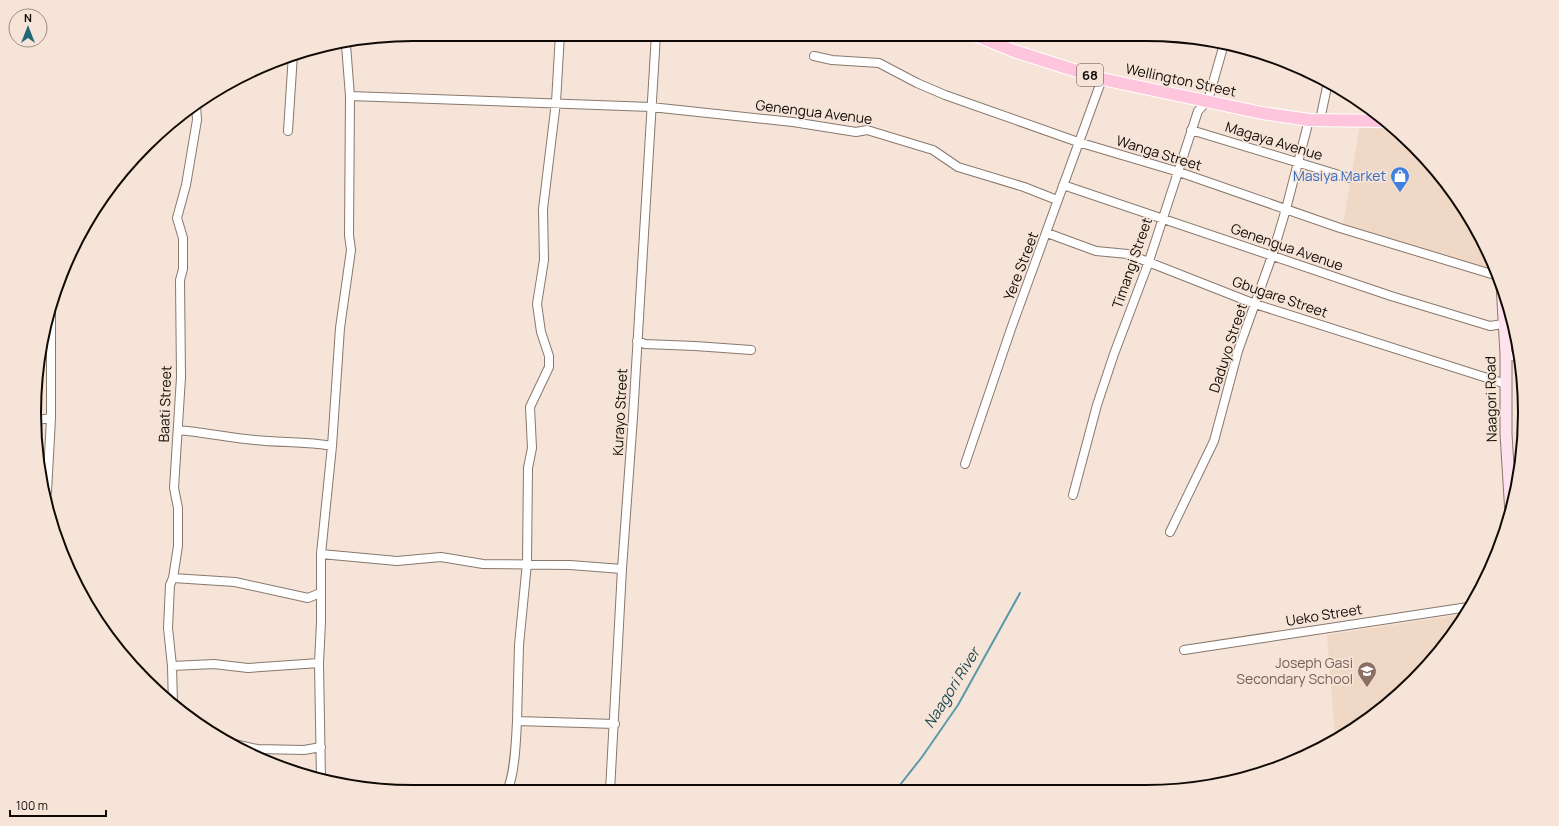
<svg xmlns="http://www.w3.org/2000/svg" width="1559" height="826" viewBox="0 0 1559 826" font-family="Manrope,sans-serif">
<rect width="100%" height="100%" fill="#f5e4d7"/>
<path fill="#efd8c5" d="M 1360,125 L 1392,126 L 1431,163 L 1474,224 L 1496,273 L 1343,224 Z
M 1464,614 L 1431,663 L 1377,714 L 1335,738 L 1327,635 Z"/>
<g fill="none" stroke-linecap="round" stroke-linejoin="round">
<path stroke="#589aa8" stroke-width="2" d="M 896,790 L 922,757 L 958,705 L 1020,593"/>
<g stroke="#88786d" stroke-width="10">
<path id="street" d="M 560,34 L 556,102 L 543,209 L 544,260 L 537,304 L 541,332 L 549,356 L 549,367 L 530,407 L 532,448 L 528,468 L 527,563 L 519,645 L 517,721 L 615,724
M 814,56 L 832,60 L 879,63 L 917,83 L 945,95 L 1078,142 L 1179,172 L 1340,228 L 1498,276
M 350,96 L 651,107 L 793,122 L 856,132 L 867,130 L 933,150 L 958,167 L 1024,187 L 1057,200
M 1320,120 L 1328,82
M 1191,130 L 1349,178
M 288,131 L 293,54
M 1063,185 L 1391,296 L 1490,326 L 1503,324
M 1047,233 L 1096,251 L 1128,254 L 1255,304 L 1506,384
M 637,341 L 645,344 L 695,346 L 751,350
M 1506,354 L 1521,359
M 37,420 L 51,418
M 178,430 C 204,432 229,438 255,440 C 281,443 306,441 332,446
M 965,464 L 1012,326 L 1102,79
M 47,492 L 51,418 L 51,305
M 1073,495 L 1097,405 L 1114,354 L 1148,264 L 1198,111 L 1208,100 L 1224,44
M 1170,532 L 1214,441 L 1238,351 L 1272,256 L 1286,209 L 1309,120
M 321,554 L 397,561 L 441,557 L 483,564 L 570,565 L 622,569
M 173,578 L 235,582 L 308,598 L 320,593
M 1184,650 L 1468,607
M 172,666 L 214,664 L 248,668 L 319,663
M 173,705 L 172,666 L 168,628 L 170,585 L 173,578 L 178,546 L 178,508 L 174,488 L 181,377 L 180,280 L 183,269 L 183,238 L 177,218 L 186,185 L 197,120 L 196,105
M 230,743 L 257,749 L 304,750 L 321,747
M 321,780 L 319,663 L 321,622 L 321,554 L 332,446 L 340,328 L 351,250 L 349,235 L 350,96 L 346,45
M 1221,782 L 1233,779
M 507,791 C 515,774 516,740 517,721
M 610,791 L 622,569 L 633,417 L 656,34"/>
</g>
<g stroke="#88786d" stroke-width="13">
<path id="secondary" d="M 1502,284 L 1506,354 L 1506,434 L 1511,514"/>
</g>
<g stroke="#fff" stroke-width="14">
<path id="primary" d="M 975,35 L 1014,51 L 1102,79 L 1262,113 L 1309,120 L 1386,121"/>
</g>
<use href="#street" stroke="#fff" stroke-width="8"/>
<use href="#secondary" stroke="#fee2ee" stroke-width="11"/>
<use href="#primary" stroke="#fec5dc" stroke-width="12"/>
</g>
<defs>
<g id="shop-pin" transform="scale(1)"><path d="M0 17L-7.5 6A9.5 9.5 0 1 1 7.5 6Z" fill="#3f7fe0" stroke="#f5e4d7"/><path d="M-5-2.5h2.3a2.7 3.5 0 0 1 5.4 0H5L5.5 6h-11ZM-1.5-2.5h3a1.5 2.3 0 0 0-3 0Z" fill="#fff"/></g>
<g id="school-pin" transform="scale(1)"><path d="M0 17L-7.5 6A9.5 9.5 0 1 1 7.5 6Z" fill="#8d6e63" stroke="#f5e4d7"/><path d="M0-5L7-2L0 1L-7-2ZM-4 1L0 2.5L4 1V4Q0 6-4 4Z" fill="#fff"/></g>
</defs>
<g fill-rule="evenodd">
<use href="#shop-pin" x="1400" y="176"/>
<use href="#school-pin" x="1367" y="671"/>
</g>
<g text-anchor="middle" stroke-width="3.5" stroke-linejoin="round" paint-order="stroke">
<rect fill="#f5e4d7" stroke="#554b45" stroke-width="1" x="1077" y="64" width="26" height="22" rx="3"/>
<g font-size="13" font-weight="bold" fill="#100a06">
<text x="1090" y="80">68</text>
</g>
<g font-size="14" fill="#100a06" stroke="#f5e4d7">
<text transform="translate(1181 80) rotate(12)" y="5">Wellington Street</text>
<text transform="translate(814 112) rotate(7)" y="5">Genengua Avenue</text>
<text transform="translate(1274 141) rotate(17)" y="5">Magaya Avenue</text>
<text transform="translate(1159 153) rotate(17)" y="5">Wanga Street</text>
<text transform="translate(1287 247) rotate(19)" y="5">Genengua Avenue</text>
<text transform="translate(1132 263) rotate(-71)" y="5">Timangi Street</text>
<text transform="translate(1021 266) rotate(-69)" y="5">Yere Street</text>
<text transform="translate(1280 297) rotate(19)" y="5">Gbugare Street</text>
<text transform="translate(1228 348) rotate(-72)" y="5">Daduyo Street</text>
<text transform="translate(1491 399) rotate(-91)" y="5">Naagori Road</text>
<text transform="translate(165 404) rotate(-88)" y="5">Baati Street</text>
<text transform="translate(620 412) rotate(-87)" y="5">Kurayo Street</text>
<text transform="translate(1324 615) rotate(-9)" y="5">Ueko Street</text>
</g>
<g font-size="14" fill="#366cbe" stroke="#f5e4d7" text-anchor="end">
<text x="1386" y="181">Masiya Market</text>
</g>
<g font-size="14" fill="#785e54" stroke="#f5e4d7" text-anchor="end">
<text x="1353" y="668">Joseph Gasi<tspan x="1353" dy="16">Secondary School</tspan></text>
</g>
<g font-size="15" font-style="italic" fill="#1b4650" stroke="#f5e4d7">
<text transform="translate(952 688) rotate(-58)" y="5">Naagori River</text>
</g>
</g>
<path d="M0 0H1559V826H0ZM413 41H1146A372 372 0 0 1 1518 413V413A372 372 0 0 1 1146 785H413A372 372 0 0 1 41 413V413A372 372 0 0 1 413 41Z" fill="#f5e4d7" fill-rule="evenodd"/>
<path fill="none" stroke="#100a06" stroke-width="2" d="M413 41H1146A372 372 0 0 1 1518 413V413A372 372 0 0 1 1146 785H413A372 372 0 0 1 41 413V413A372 372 0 0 1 413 41Z"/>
<g transform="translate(28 28)"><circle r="19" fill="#f5e4d7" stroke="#998d83"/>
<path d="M0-3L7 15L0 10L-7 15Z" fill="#206876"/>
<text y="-6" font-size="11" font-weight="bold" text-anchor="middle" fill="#100a06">N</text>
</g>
<path d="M10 810v6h96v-6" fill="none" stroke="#100a06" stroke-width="2"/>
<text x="16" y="810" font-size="12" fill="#100a06" stroke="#f5e4d7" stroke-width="3" paint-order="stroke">100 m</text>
</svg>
